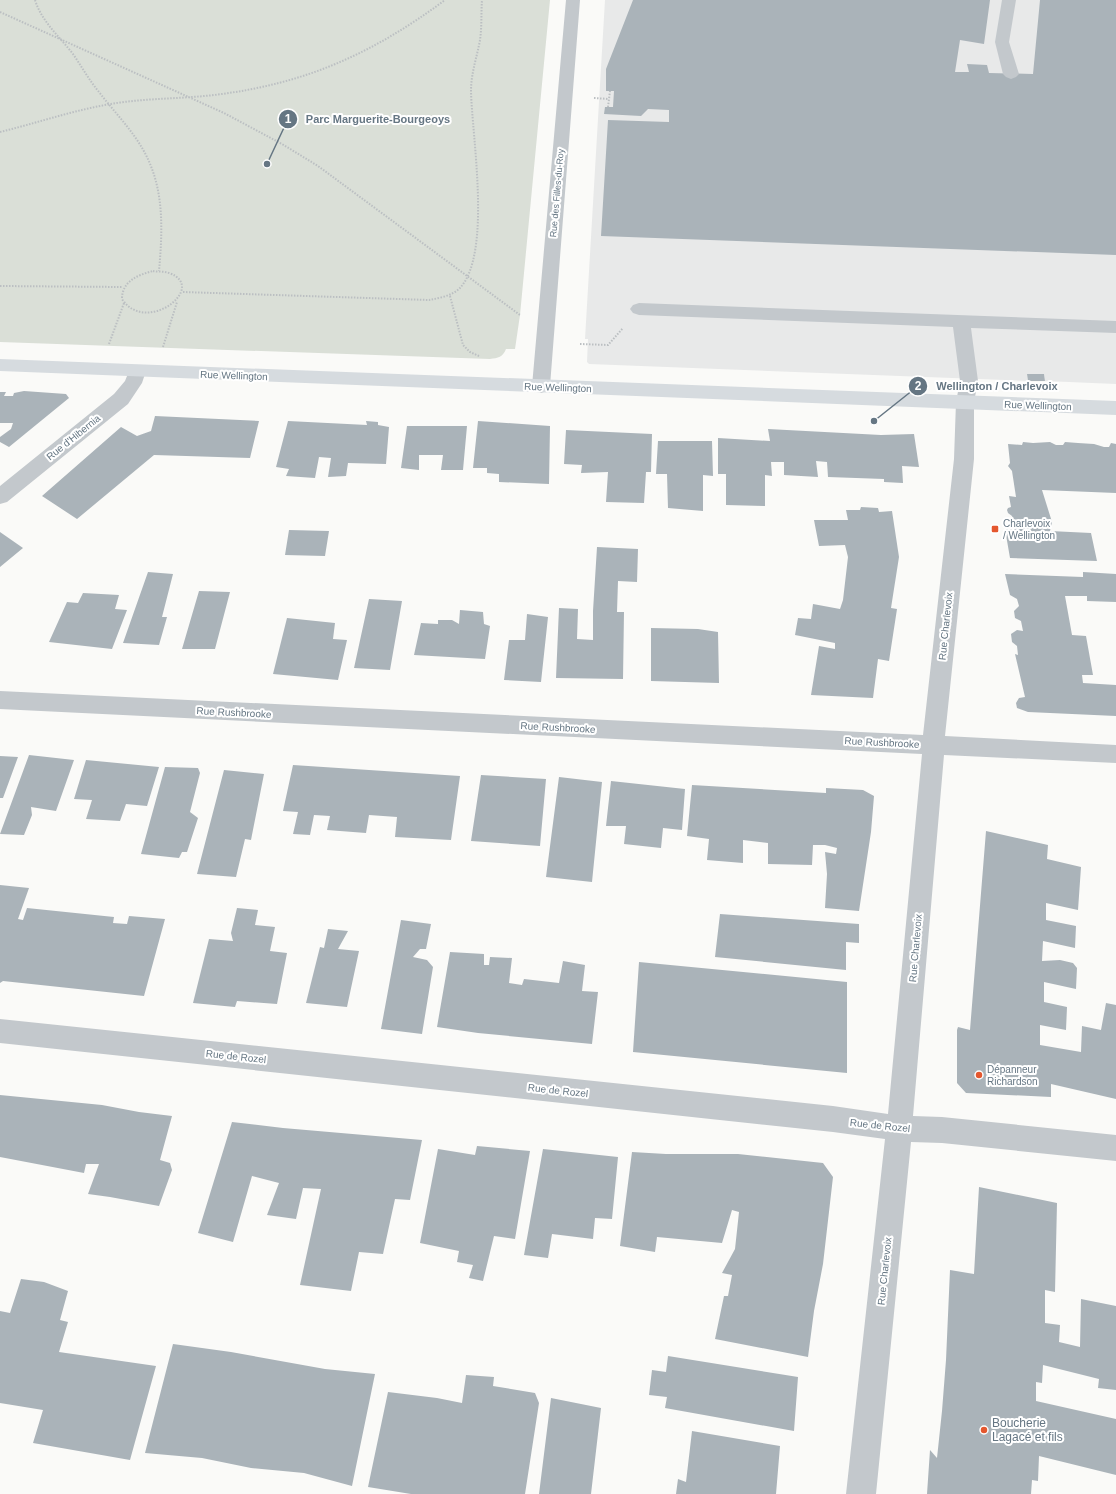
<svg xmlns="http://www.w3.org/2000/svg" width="1116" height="1494" viewBox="0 0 1116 1494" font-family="Helvetica,sans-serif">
<rect width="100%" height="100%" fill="#fafaf8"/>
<path fill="#e8e9e9" d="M 605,0 L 1116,0 L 1116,384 L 1045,381 L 1044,374 L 1027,374 L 1028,381 L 589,364 L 587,362 L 588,339 L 585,339 Z"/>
<path fill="#dadfd7" d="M 0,0 L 550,0 L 520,315 L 515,349 L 506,349 C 503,357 498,358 490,359 L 0,342 Z"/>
<path fill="#aab3b9" d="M 633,0 L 990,0 L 984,44 L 960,40 L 955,72 L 969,72 L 967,64 L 987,65 L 989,73 L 1033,74 L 1040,0 L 1116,0 L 1116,255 L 601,236 L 608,120 L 669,122 L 669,110 L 648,109 L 641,116 L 604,114 L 605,107 L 613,107 L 614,91 L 606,91 L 606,69 Z
M 1027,374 L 1044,374 L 1045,381 L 1028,381 Z
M 24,391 L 66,394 L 69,398 L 9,447 L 0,442 L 0,437 L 11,429 L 13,423 L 0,423 L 0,392 L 6,392 L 4,396 L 13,396 L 14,393 Z
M 155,416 L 259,421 L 250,458 L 154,455 L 77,519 L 42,496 L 121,427 L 137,436 L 151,431 Z
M 288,421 L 367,425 L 366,421 L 378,422 L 378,425 L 389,427 L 386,464 L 348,463 L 346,476 L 328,477 L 331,458 L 319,457 L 315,478 L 286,476 L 289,469 L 276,467 Z
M 478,421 L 550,426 L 549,484 L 499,482 L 499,474 L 487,473 L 487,468 L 473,468 Z
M 407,426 L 467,426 L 463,470 L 441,470 L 443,455 L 419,455 L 419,470 L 401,468 Z
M 768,429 L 881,435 L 914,434 L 919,467 L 902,466 L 903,483 L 884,482 L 884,479 L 828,477 L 827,462 L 816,461 L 818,477 L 784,475 L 784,462 L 771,462 L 772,476 L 765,475 L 765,506 L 726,505 L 726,474 L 718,474 L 718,438 L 770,441 Z
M 566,430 L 652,434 L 651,472 L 646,472 L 644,503 L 606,502 L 608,472 L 581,473 L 582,465 L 564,464 Z
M 658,441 L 712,441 L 713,476 L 703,475 L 703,511 L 668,508 L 667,474 L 656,474 Z
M 1023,442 L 1033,443 L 1050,442 L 1056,445 L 1063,445 L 1065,442 L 1078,443 L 1094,444 L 1104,447 L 1109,447 L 1111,443 L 1116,444 L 1116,493 L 1042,490 L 1052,522 L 1050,531 L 1091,533 L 1097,561 L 1010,558 L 1005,529 L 1014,530 L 1014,521 L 1012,516 L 1008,513 L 1007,510 L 1008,508 L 1011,507 L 1009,496 L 1016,497 L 1012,471 L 1008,466 L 1010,463 L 1008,444 L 1022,445 Z
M 861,507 L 878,508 L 879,512 L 892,511 L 899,557 L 891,608 L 897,609 L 889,661 L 878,659 L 873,698 L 811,695 L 819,646 L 835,649 L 835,643 L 795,635 L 798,618 L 811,619 L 813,604 L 840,609 L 843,600 L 848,557 L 845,545 L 819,546 L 814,520 L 848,520 L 846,510 L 860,510 Z
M 289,530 L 329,531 L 325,556 L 285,555 Z
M 0,532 L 23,548 L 0,567 Z
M 597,547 L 638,549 L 637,582 L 618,581 L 617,612 L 624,612 L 623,679 L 556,678 L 559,608 L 578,609 L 577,639 L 593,640 L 593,611 Z
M 148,572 L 173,574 L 162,617 L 167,617 L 159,645 L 123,643 Z
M 1083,572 L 1116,574 L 1116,602 L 1087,601 L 1087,596 L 1065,596 L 1072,635 L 1086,636 L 1093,675 L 1082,675 L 1083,683 L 1116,685 L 1116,716 L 1028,712 L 1017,708 L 1016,703 L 1019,698 L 1025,697 L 1015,654 L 1018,655 L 1017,646 L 1012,642 L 1011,634 L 1017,630 L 1023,631 L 1021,621 L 1015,618 L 1014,611 L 1019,606 L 1017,599 L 1010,595 L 1005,574 L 1083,577 Z
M 199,591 L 230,592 L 215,649 L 182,649 Z
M 83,593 L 119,595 L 115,609 L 127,610 L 112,649 L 49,642 L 67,602 L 78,603 Z
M 369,599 L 402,601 L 390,670 L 354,668 Z
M 460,610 L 483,612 L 484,624 L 490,626 L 485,659 L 414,655 L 421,623 L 438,624 L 438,620 L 452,620 L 459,624 Z
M 527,614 L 548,617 L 541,682 L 504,680 L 509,640 L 525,640 Z
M 287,618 L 335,623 L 333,639 L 347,640 L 338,680 L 273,674 Z
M 651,628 L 698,629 L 718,632 L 719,683 L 651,681 Z
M 29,755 L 74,760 L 56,811 L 31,807 L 32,815 L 24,835 L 0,834 Z
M 0,756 L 18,757 L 3,798 L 0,798 Z
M 86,760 L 159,767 L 147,806 L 126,804 L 120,821 L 86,819 L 92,800 L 74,799 Z
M 293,765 L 460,776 L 451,840 L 395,837 L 397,817 L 369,815 L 366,833 L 327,830 L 330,816 L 314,815 L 310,835 L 293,834 L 298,812 L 283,811 Z
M 165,767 L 198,768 L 200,773 L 190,812 L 198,818 L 187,852 L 182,852 L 179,858 L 141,854 Z
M 224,770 L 264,774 L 251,840 L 245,839 L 236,877 L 197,874 Z
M 481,775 L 546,779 L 540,846 L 471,841 Z
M 559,777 L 602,782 L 592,882 L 546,877 Z
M 611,781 L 685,789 L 682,830 L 663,828 L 661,848 L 624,844 L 626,826 L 606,826 Z
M 692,785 L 826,793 L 826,788 L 863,790 L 874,796 L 871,832 L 859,911 L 825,908 L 827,874 L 825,852 L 836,854 L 837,848 L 825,845 L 813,845 L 812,865 L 768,864 L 768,843 L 743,840 L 743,863 L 707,860 L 709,839 L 687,836 Z
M 986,831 L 1048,845 L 1047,859 L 1081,867 L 1078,910 L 1046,903 L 1046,920 L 1076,926 L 1075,948 L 1043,941 L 1042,961 L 1060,960 L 1073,963 L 1077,968 L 1076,989 L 1044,982 L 1044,1002 L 1067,1007 L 1066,1030 L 1040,1025 L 1040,1045 L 1081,1052 L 1082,1026 L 1101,1030 L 1106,1003 L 1116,1005 L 1116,1099 L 1051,1084 L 1051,1097 L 966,1093 L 957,1083 L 957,1030 L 958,1027 L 970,1030 Z
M 0,885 L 29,888 L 18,919 L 23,920 L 27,908 L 114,917 L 113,923 L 127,924 L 129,916 L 165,919 L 144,996 L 3,981 L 0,983 Z
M 237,908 L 258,910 L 255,925 L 275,927 L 270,951 L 287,953 L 277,1004 L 237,1001 L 235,1007 L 193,1003 L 209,939 L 233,941 L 231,933 Z
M 720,914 L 859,924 L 859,943 L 846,942 L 846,970 L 715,957 Z
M 401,920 L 431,924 L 426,949 L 420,949 L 413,957 L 427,960 L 433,967 L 422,1034 L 381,1029 Z
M 328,929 L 348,931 L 338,949 L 359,951 L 347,1007 L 306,1003 L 320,947 L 324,948 Z
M 450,952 L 484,954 L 484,965 L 489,965 L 490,957 L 512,958 L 509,983 L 522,985 L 524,979 L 559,983 L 563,961 L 585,965 L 582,991 L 598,992 L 592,1044 L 478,1033 L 437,1027 Z
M 639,962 L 847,982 L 847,1073 L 633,1052 Z
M 0,1095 L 102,1105 L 139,1112 L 172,1116 L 160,1160 L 170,1163 L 172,1170 L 159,1206 L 110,1197 L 88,1194 L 99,1164 L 86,1164 L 84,1173 L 0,1157 Z
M 232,1122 L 283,1128 L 422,1140 L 410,1200 L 395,1199 L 383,1254 L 359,1252 L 351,1291 L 300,1285 L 321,1189 L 303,1188 L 296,1219 L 267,1215 L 279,1183 L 252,1176 L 233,1242 L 198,1233 Z
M 477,1146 L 530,1151 L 515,1239 L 494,1236 L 483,1281 L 469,1278 L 473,1265 L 457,1262 L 459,1251 L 420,1243 L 438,1149 L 475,1155 Z
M 543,1149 L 618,1157 L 612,1219 L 595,1218 L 593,1239 L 552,1234 L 548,1258 L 524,1255 Z
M 632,1152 L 666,1154 L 738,1154 L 823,1163 L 833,1177 L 823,1264 L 814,1311 L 808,1357 L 715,1339 L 724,1296 L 728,1296 L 732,1275 L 722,1273 L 735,1249 L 739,1212 L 732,1210 L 722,1243 L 657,1237 L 655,1252 L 620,1246 Z
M 979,1187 L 1057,1203 L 1055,1292 L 1045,1290 L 1045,1323 L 1060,1325 L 1059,1342 L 1080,1347 L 1081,1299 L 1116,1306 L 1116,1390 L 1098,1388 L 1099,1379 L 1043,1365 L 1042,1383 L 1036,1382 L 1036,1401 L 1116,1419 L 1116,1475 L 1039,1456 L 1038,1481 L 1032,1480 L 1031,1494 L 927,1494 L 930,1450 L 937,1458 L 942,1411 L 946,1360 L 950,1270 L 974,1274 Z
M 21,1279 L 44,1282 L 68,1291 L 60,1320 L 68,1322 L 59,1352 L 156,1366 L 130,1460 L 33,1443 L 43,1410 L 0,1403 L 0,1311 L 10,1313 Z
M 173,1344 L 231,1352 L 325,1369 L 375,1374 L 352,1486 L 304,1473 L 251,1468 L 202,1458 L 145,1453 Z
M 668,1356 L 798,1377 L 794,1431 L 665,1408 L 667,1397 L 649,1395 L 652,1370 L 666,1372 Z
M 466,1375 L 494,1377 L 493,1386 L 535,1393 L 539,1403 L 525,1494 L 411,1494 L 368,1487 L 388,1392 L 437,1398 L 462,1403 Z
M 551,1398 L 601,1408 L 591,1494 L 539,1494 Z
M 692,1431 L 780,1446 L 776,1494 L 676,1494 L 678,1479 L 686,1482 Z"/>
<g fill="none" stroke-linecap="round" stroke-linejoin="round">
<path stroke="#bbbfc2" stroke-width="2" stroke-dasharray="1.5 1.5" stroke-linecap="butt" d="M 35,0 C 42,22 59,36 73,54 C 82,67 89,80 99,92 C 118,117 141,138 152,169 C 164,201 162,237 159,271
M 0,12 L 224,113 L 282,144 L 318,166 L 520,315
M 594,98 L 609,99
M 608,107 L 610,91
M 0,132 C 37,123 74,110 111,104 C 145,98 180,99 214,95 C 305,84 372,54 445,0
M 153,271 C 158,272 164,271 169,273 C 209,287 146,336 122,299 C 122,281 138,275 153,271 Z
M 0,286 L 123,287
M 183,292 L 429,300 C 439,298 452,296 460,288 C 492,253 472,137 471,91 C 471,73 477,57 480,40 C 482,26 481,13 482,0
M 450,296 L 463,345 L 470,352 L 479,356
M 109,344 L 124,303
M 580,344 L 608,345 L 623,328
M 163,347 L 177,302"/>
<path fill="#c3c8cc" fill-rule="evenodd" d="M 566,0 L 580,0 L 550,386 L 547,391 L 541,393 L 535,391 L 532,386 Z
M 1002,0 L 1016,0 L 1009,42 L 1019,74 L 1016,77 L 1011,79 L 1006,77 L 1003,74 L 995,42 Z
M 639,303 L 1116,321 L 1116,333 L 971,328 L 978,381 L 974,402 L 974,459 L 945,736 L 1116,745 L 1116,763 L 944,755 L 913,1116 L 942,1117 L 1116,1135 L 1116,1161 L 942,1143 L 911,1142 L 876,1494 L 846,1494 L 885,1139 L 833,1132 L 0,1043 L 0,1019 L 833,1106 L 888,1114 L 922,754 L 0,709 L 0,691 L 923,735 L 954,459 L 956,402 L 960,381 L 953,327 L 639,315 L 633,313 L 630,309 L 633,305 Z
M 137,365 L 143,366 L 146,371 L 142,383 L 128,404 L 7,502 L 0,504 L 0,486 L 114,394 L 125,381 L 131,366 Z"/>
<path fill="#d6dbdf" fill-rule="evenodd" d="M 0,359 L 1116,401 L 1116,415 L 0,371 Z"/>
</g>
<g fill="#e4572e" stroke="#fff" stroke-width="1.5">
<rect x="991" y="525" width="8" height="8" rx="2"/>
<circle cx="979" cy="1075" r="4"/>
<circle cx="984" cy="1430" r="4"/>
</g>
<g text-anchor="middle" stroke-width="4" stroke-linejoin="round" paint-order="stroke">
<g font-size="9" fill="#657683" stroke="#fff">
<text transform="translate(557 193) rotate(-85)" y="3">Rue des Filles-du-Roy</text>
</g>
<g font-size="10" fill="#657683" stroke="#fff">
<text transform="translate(234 375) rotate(2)" y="4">Rue Wellington</text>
<text transform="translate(558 387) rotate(2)" y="4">Rue Wellington</text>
<text transform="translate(1038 405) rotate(2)" y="4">Rue Wellington</text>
<text transform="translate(73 437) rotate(-39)" y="4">Rue d'Hibernia</text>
<text transform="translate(945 626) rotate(-84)" y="4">Rue Charlevoix</text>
<text transform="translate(234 712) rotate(3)" y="4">Rue Rushbrooke</text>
<text transform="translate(558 727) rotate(3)" y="4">Rue Rushbrooke</text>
<text transform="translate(882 742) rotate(3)" y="4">Rue Rushbrooke</text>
<text transform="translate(915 948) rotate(-85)" y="4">Rue Charlevoix</text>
<text transform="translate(236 1056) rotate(6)" y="4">Rue de Rozel</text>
<text transform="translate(558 1090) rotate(6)" y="4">Rue de Rozel</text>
<text transform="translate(880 1125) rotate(6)" y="4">Rue de Rozel</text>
<text transform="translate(884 1271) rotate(-84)" y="4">Rue Charlevoix</text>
</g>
<g font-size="10" fill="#657683" stroke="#fff" text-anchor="start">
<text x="1003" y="527">Charlevoix<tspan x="1003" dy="12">/ Wellington</tspan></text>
<text x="987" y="1073">Dépanneur<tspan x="987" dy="12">Richardson</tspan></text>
</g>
<g font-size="12" fill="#657683" stroke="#fff" text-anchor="start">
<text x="992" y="1427">Boucherie<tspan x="992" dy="14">Lagacé et fils</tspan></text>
</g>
</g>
<path fill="none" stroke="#657683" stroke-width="1.5" d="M267 164L288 119M874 421L918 386"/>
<g fill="#657683" stroke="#fff" stroke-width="1.5">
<circle cx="267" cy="164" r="4"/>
<circle cx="874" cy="421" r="4"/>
<circle cx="288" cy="119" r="10"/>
<circle cx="918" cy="386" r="10"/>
</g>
<g font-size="12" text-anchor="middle" font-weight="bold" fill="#fff">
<text x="288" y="123">1</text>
<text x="918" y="390">2</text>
</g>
<g font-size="11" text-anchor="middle" font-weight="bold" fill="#657683" stroke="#fff" stroke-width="4" stroke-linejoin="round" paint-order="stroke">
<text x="378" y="123">Parc Marguerite-Bourgeoys</text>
<text x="997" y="390">Wellington / Charlevoix</text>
</g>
</svg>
